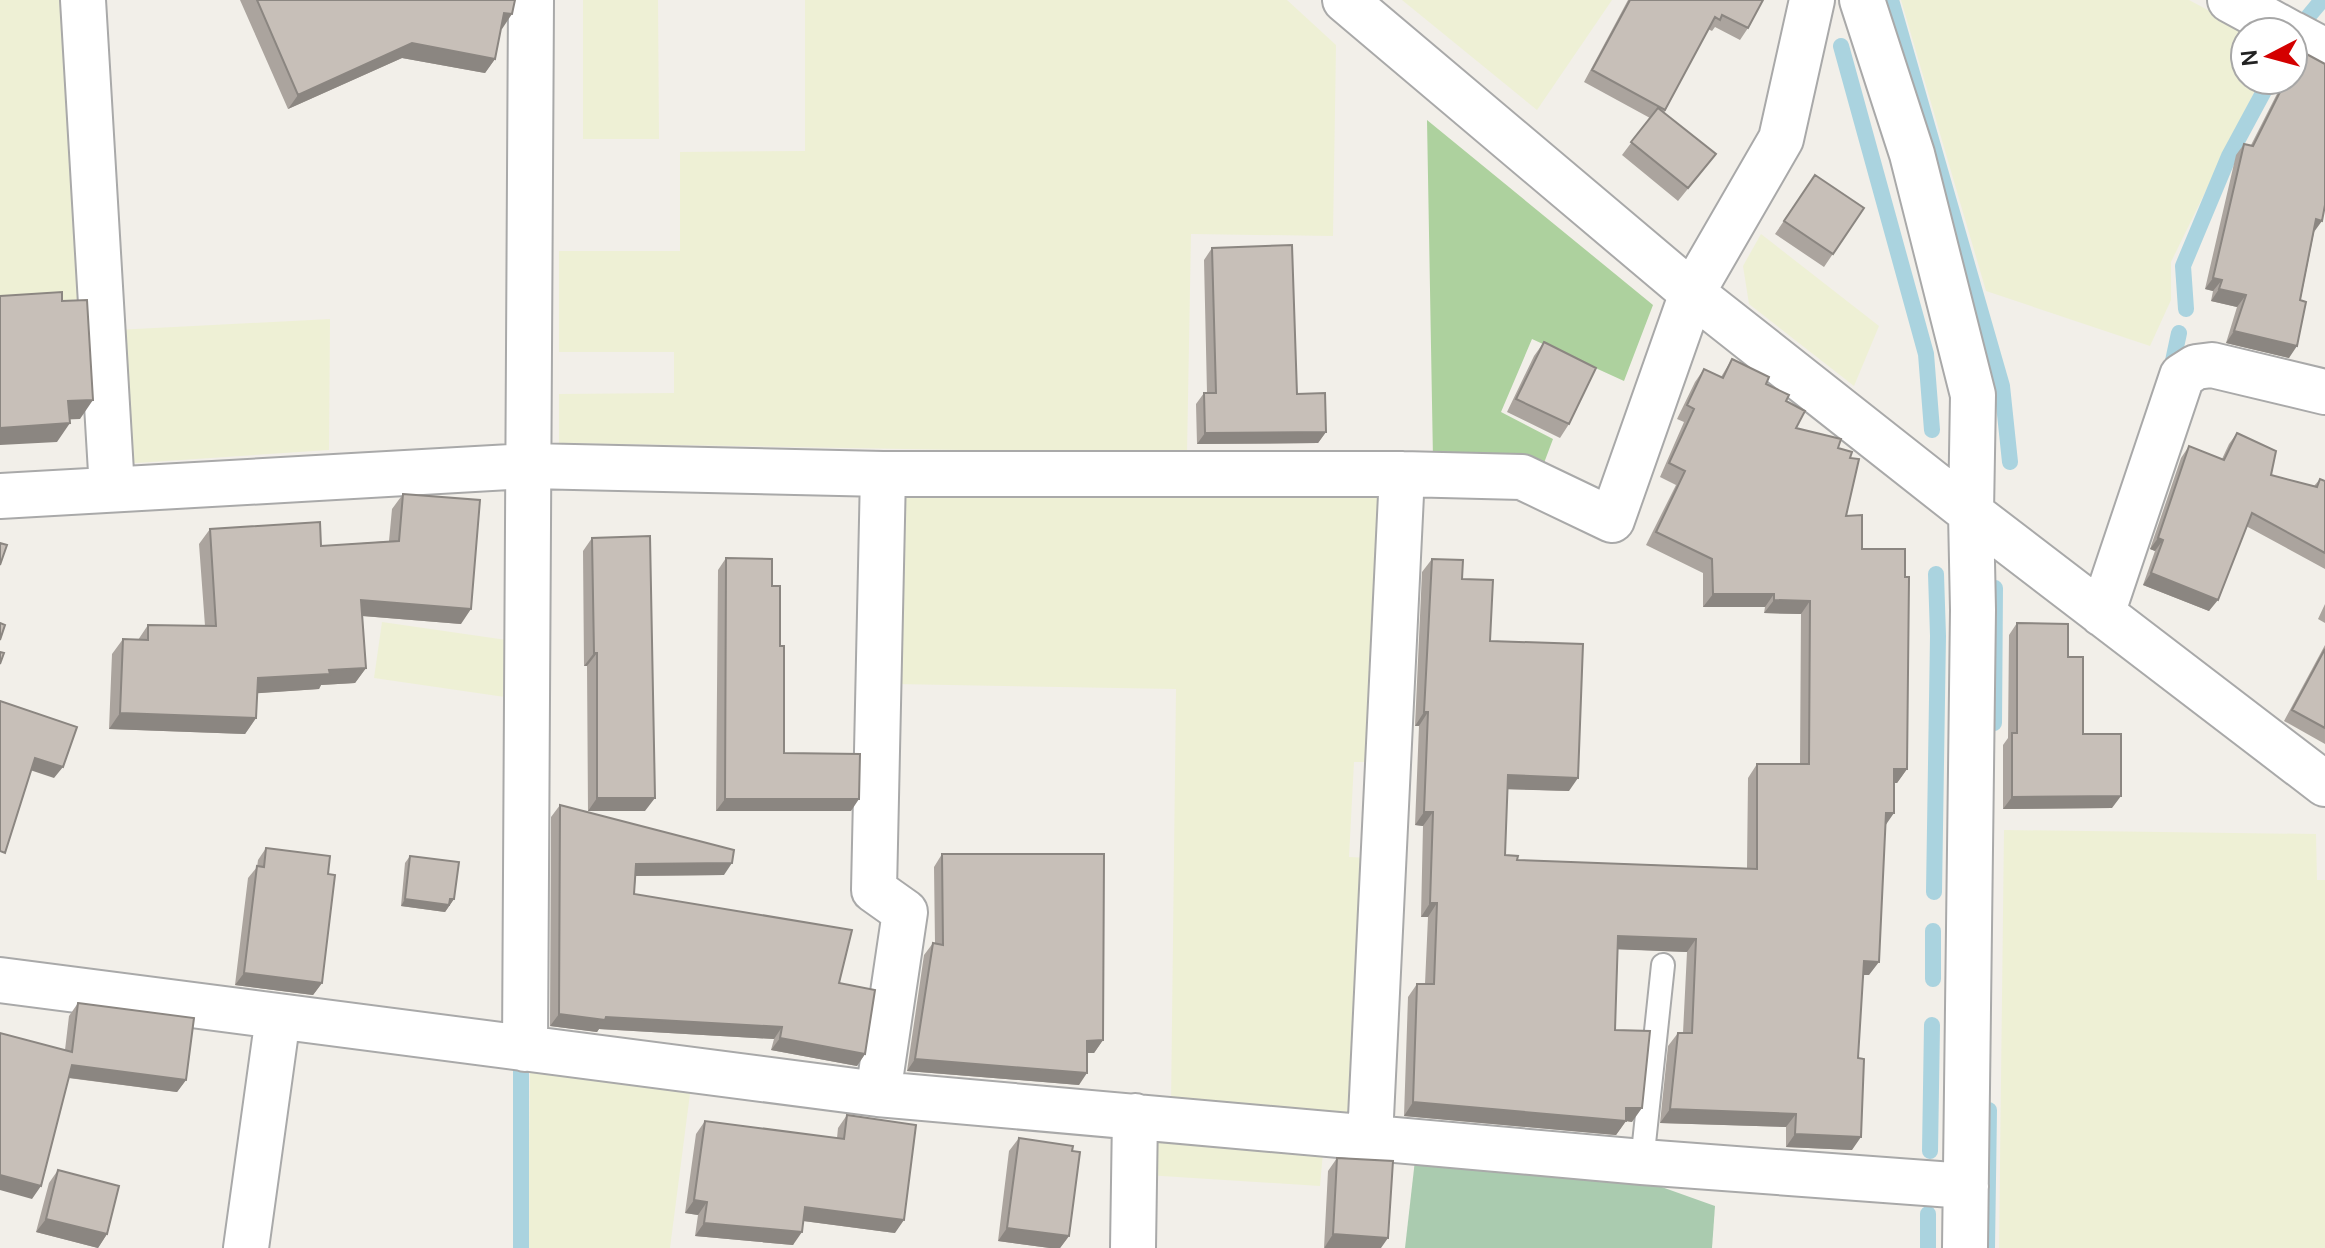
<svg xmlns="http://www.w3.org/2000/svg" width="2325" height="1248" viewBox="0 0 2325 1248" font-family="Manrope,sans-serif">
<rect width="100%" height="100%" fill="#f2efe9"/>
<path fill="#eef0d5" d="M 0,0 L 72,0 L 92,298 L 0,306 Z
M 583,0 L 658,0 L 659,139 L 583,139 Z
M 805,0 L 1287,0 L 1336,45 L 1333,236 L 1191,234 L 1187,454 L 559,443 L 559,394 L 674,393 L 674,352 L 559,352 L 559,251 L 680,251 L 680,152 L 805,151 Z
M 1402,0 L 1612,0 L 1537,110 Z
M 1901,0 L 2189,0 L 2249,32 L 2245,32 L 2245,80 L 2260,80 L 2171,262 L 2171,300 L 2150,346 L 1986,291 Z
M 1761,234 L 1879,326 L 1854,386 L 1749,304 L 1743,266 Z
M 330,319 L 329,450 L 121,464 L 116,330 Z
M 897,489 L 1387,496 L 1372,762 L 1354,762 L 1349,857 L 1371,858 L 1362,1110 L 1347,1122 L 1171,1106 L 1176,689 L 894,684 Z
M 382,622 L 513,641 L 511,698 L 374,678 Z
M 2004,830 L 2316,834 L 2317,880 L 2325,880 L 2325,1248 L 1999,1248 Z
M 530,1066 L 691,1086 L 670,1248 L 528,1248 Z
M 1154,1139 L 1323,1152 L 1320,1186 L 1146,1175 Z"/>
<path fill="#add19e" d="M 1427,120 L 1653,305 L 1624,381 L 1532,339 L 1501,412 L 1553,439 L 1544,463 L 1526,457 L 1433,459 Z"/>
<path fill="#aacbaf" d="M 1415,1160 L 1656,1185 L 1715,1206 L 1712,1248 L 1405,1248 Z"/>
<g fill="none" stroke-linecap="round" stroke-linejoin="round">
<path stroke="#aad3df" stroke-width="16" d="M 1891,0 L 2002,386 L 2010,462
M 2307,18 L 2322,0
M 1841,46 L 1926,354 L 1932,430
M 2186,309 L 2183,266 L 2229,156 L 2270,80
M 2173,361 L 2179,333
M 1994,723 L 1995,588
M 1934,892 L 1938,636 L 1936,574
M 1933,979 L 1933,931
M 1930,1151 L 1932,1025
M 521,1248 L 521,1070
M 1928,1248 L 1928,1214
M 1987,1248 L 1989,1110"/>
<g stroke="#a9a9a9" stroke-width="26">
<path id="service" d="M 1642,1162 L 1663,965"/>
</g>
<g stroke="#a9a9a9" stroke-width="48">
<path id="minor" d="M 83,0 L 112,489
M 1862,0 L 1912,154 L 1973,395 L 1971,513 L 1973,610 L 1965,1248
M 2230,0 L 2289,32
M 2293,34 L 2325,51
M 1692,293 L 1971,513 L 2325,784
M 0,496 L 529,466 L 883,474 L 1402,474 L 1522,477 L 1612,520 L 1692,293 L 1781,139 L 1812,0
M 2102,614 L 2182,376 L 2196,367 L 2212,365 L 2325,392
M 0,980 L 878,1094 L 1642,1162 L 1966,1186
M 525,1049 L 531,0
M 878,1094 L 905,912 L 874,890 L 883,474
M 1370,1138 L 1402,474
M 246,1248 L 278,1017
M 1133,1248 L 1135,1116"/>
</g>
<g stroke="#a9a9a9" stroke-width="48">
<path id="tertiary" d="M 1345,0 L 1692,293"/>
</g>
<use href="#service" stroke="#fff" stroke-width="22"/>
<use href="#minor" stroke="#fff" stroke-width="44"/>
<use href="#tertiary" stroke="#fff" stroke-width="44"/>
</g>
<path fill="#aba49e" d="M 240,0 L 515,0 L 501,29 L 495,59 L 485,73 L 402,58 L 288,109 Z
M 1628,0 L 1763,0 L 1748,28 L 1740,40 L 1715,27 L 1712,31 L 1708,29 L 1664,113 L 1716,154 L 1678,201 L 1622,155 L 1650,118 L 1584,82 Z
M 2301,51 L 2314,232 L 2289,358 L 2226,343 L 2237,307 L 2211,301 L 2213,291 L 2205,289 L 2236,155 L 2244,144 L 2251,145 L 2284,80 L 2293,80 L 2293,63 Z
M 1815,175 L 1864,208 L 1824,267 L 1775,234 Z
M 1212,248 L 1297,394 L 1326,432 L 1318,443 L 1197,444 L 1196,404 L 1204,393 L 1207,393 L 1204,260 Z
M 1544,342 L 1569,424 L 1560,438 L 1507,412 L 1534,356 Z
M 1732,359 L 1766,384 L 1786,401 L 1796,428 L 1838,448 L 1850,458 L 1846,516 L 1862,549 L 1907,769 L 1897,783 L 1894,783 L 1886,825 L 1869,975 L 1863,975 L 1852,1150 L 1786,1147 L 1786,1127 L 1660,1123 L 1668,1046 L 1678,1033 L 1683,1033 L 1687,952 L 1618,949 L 1615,1030 L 1632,1122 L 1626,1121 L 1616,1135 L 1404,1116 L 1408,997 L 1417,984 L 1425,984 L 1428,917 L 1421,917 L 1423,826 L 1415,825 L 1419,726 L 1415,726 L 1422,572 L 1432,559 L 1462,579 L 1490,641 L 1569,791 L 1507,789 L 1505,855 L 1517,860 L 1747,868 L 1748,778 L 1757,764 L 1800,764 L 1801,614 L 1764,613 L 1765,607 L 1703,607 L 1703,573 L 1646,545 L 1676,485 L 1660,477 L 1684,422 L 1677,419 L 1695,382 L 1704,369 L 1721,377 Z
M 2237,433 L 2271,475 L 2314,486 L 2320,479 L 2325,481 L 2325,569 L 2246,526 L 2209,611 L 2143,585 L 2155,551 L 2150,549 L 2181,458 L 2189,446 L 2222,459 L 2229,444 Z
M 403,494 L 461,624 L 362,616 L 366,668 L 355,683 L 321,685 L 319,689 L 257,693 L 256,718 L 245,734 L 109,729 L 112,654 L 123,639 L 138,640 L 148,625 L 205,626 L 199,544 L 210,529 L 321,546 L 389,541 L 392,509 Z
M 592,538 L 645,811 L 588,811 L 587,666 L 584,666 L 583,551 Z
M 726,558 L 772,586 L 780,646 L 784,753 L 851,811 L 716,811 L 718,570 Z
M 2325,604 L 2325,623 L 2318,619 Z
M 2017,623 L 2068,657 L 2083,734 L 2112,808 L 2003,809 L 2003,745 L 2008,738 L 2009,635 Z
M 2325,645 L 2325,744 L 2284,721 Z
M 560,805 L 724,875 L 636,876 L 634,894 L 839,983 L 865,1054 L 857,1066 L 771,1050 L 774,1039 L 599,1029 L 597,1032 L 550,1026 L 551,817 Z
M 266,848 L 328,874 L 322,983 L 313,995 L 235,985 L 248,878 L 257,867 L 258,860 Z
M 942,854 L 1103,1040 L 1094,1053 L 1087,1053 L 1079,1085 L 907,1071 L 924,955 L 933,943 L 935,943 L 934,867 Z
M 410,856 L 454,899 L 445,912 L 401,906 L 405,863 Z
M 78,1003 L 186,1080 L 177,1092 L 68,1078 L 32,1199 L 65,1050 L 69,1016 Z
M 847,1115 L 895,1233 L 803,1221 L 793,1245 L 695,1236 L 698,1215 L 685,1213 L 696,1134 L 705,1121 L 837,1138 L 838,1128 Z
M 1019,1138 L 1069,1236 L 1060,1248 L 1050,1248 L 998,1241 L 1009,1151 Z
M 1337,1158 L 1393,1161 L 1324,1248 L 1328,1171 Z
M 58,1170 L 107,1234 L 98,1248 L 36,1232 L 49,1183 Z"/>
<path fill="#8b8681" d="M 504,13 L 512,14 L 502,29 L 494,28 Z
M 412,43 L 495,59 L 485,73 L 402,58 L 288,109 L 298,95 Z
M 2316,219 L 2322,221 L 2314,232 Z
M 2213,278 L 2222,280 L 2213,291 L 2205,289 Z
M 2219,289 L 2246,295 L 2237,307 L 2211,301 Z
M 2234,331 L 2297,346 L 2289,358 L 2226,343 Z
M 93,400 L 80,419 L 55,420 L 68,401 Z
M 70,423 L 57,442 L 0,445 L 0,428 Z
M 1326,432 L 1318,443 L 1197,444 L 1205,433 Z
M 2158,538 L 2163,540 L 2155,551 L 2150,549 Z
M 2151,573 L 2218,600 L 2209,611 L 2143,585 Z
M 1713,594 L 1774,594 L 1765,607 L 1703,607 Z
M 361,600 L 471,609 L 461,624 L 351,615 Z
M 1774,600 L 1810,601 L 1801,614 L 1764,613 Z
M 594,653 L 597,653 L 587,666 L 584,666 Z
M 366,668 L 355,683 L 321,685 L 319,689 L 247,694 L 258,678 L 329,670 Z
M 1424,712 L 1428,712 L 1419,726 L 1415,726 Z
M 120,713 L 256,718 L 245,734 L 109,729 Z
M 35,758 L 63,767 L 54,778 L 27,769 Z
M 1894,769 L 1907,769 L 1897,783 L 1885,783 Z
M 1508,775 L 1578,778 L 1569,791 L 1499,789 Z
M 2121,796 L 2112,808 L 2003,809 L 2012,797 Z
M 597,798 L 655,798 L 645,811 L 588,811 Z
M 725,799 L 859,799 L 851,811 L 716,811 Z
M 1424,812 L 1433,812 L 1423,826 L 1415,825 Z
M 1886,813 L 1894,813 L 1885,826 Z
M 732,863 L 724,875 L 628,876 L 636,864 Z
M 405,899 L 454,899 L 445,912 L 401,906 Z
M 1430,903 L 1437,903 L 1428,917 L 1421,917 Z
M 1618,936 L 1696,939 L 1687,952 L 1609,949 Z
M 1864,961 L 1879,962 L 1869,975 L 1854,975 Z
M 244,973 L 322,983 L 313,995 L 235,985 Z
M 559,1014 L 606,1017 L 782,1027 L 774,1039 L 599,1029 L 597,1032 L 550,1026 Z
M 780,1038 L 865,1054 L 857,1066 L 771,1050 Z
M 1103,1040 L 1094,1053 L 1078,1053 L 1087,1041 Z
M 915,1059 L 1087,1073 L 1079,1085 L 907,1071 Z
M 72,1065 L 186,1080 L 177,1092 L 63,1077 Z
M 1413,1102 L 1626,1108 L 1642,1108 L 1632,1122 L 1626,1121 L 1616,1135 L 1404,1116 Z
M 1670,1109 L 1796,1114 L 1786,1127 L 1660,1123 Z
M 1795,1134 L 1861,1137 L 1852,1150 L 1786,1147 Z
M 0,1175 L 41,1186 L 32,1199 L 0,1190 Z
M 694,1200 L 707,1202 L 698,1215 L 685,1213 Z
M 805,1207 L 904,1220 L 895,1233 L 796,1220 Z
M 46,1219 L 107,1234 L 98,1248 L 36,1232 Z
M 704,1223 L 802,1232 L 793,1245 L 695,1236 Z
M 1007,1228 L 1069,1236 L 1060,1248 L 1050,1248 L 998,1241 Z
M 1333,1234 L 1388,1238 L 1381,1248 L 1324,1248 Z"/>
<path fill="#c7bfb8" stroke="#8b8681" stroke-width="2" d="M 257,0 L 515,0 L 512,14 L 504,13 L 495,59 L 412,43 L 298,95 Z
M 1630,0 L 1763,0 L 1748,28 L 1722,15 L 1720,20 L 1715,17 L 1665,110 L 1592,70 Z
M 2301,51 L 2325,64 L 2325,205 L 2322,221 L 2316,219 L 2300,300 L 2306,302 L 2297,346 L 2234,331 L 2246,295 L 2219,289 L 2222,280 L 2213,278 L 2244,144 L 2253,146 L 2286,80 L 2293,80 L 2293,67 Z
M 1658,108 L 1716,154 L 1688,188 L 1631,142 Z
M 1815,175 L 1864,208 L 1833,254 L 1784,221 Z
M 1292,245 L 1297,394 L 1325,393 L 1326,432 L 1205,433 L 1204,393 L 1216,393 L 1212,248 Z
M 62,292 L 62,301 L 87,300 L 93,400 L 68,401 L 70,423 L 0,428 L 0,296 Z
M 1544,342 L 1596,368 L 1569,424 L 1516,399 Z
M 1732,359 L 1769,377 L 1766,384 L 1789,395 L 1786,401 L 1805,411 L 1796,428 L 1841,439 L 1838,448 L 1852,452 L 1850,458 L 1859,459 L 1846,516 L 1862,515 L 1862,549 L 1905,549 L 1905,577 L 1909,577 L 1907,769 L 1894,769 L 1894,813 L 1886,813 L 1879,962 L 1864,961 L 1858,1058 L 1864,1059 L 1861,1137 L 1795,1134 L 1796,1114 L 1670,1109 L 1678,1033 L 1692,1033 L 1696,939 L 1618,936 L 1615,1030 L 1650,1031 L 1642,1108 L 1626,1108 L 1626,1121 L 1413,1102 L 1417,984 L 1434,984 L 1437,903 L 1430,903 L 1433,812 L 1424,812 L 1428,712 L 1424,712 L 1432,559 L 1463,560 L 1462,579 L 1493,580 L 1490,641 L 1583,644 L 1578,778 L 1508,775 L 1505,855 L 1518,856 L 1517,860 L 1757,869 L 1757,764 L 1809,764 L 1810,601 L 1774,600 L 1774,594 L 1713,594 L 1712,559 L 1656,532 L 1685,471 L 1669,463 L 1694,409 L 1687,405 L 1704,369 L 1723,378 Z
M 2237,433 L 2276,451 L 2271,475 L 2317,487 L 2320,479 L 2325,481 L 2325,553 L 2252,513 L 2218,600 L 2151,573 L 2163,540 L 2158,538 L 2189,446 L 2224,460 Z
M 403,494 L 480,500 L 471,609 L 361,600 L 366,668 L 329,670 L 330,674 L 258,678 L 256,718 L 120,713 L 123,639 L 148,640 L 148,625 L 216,626 L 210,529 L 320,522 L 321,546 L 399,541 Z
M 650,536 L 655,798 L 597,798 L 597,653 L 594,653 L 592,538 Z
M 0,543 L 7,545 L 0,565 Z
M 726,558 L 772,559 L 772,586 L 780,586 L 780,646 L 784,646 L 784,753 L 860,754 L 859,799 L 725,799 Z
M 0,623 L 5,625 L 0,640 Z
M 2017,623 L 2068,624 L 2068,657 L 2083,657 L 2083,734 L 2121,734 L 2121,796 L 2012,797 L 2012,733 L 2017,733 Z
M 2325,649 L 2325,728 L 2292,710 Z
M 0,652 L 4,653 L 0,664 Z
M 0,701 L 77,727 L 63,767 L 35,758 L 5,853 L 0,851 Z
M 560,805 L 734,850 L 732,863 L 636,864 L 634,894 L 852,930 L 839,983 L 875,990 L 865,1054 L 780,1038 L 782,1027 L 606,1017 L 605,1020 L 559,1014 Z
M 266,848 L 330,856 L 328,874 L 335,875 L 322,983 L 244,973 L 257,866 L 264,867 Z
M 942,854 L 1104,854 L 1103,1040 L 1087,1041 L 1087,1073 L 915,1059 L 933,943 L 943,945 Z
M 410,856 L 459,862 L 454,899 L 450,899 L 449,905 L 405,899 Z
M 78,1003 L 194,1018 L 186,1080 L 72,1065 L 41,1186 L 0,1175 L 0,1033 L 72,1052 Z
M 847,1115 L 916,1125 L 904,1220 L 805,1207 L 802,1232 L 704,1223 L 707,1202 L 694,1200 L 705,1121 L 844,1139 Z
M 1019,1138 L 1073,1146 L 1072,1151 L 1080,1152 L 1069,1236 L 1007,1228 Z
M 1337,1158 L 1393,1161 L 1388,1238 L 1333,1234 Z
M 58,1170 L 119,1186 L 107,1234 L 46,1219 Z"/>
<g transform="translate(2269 56) rotate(264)"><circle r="38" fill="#ffffff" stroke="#a7a7a7" stroke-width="2"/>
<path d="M0-6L14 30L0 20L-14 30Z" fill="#d40000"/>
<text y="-12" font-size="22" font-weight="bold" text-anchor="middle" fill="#222222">N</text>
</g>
</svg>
